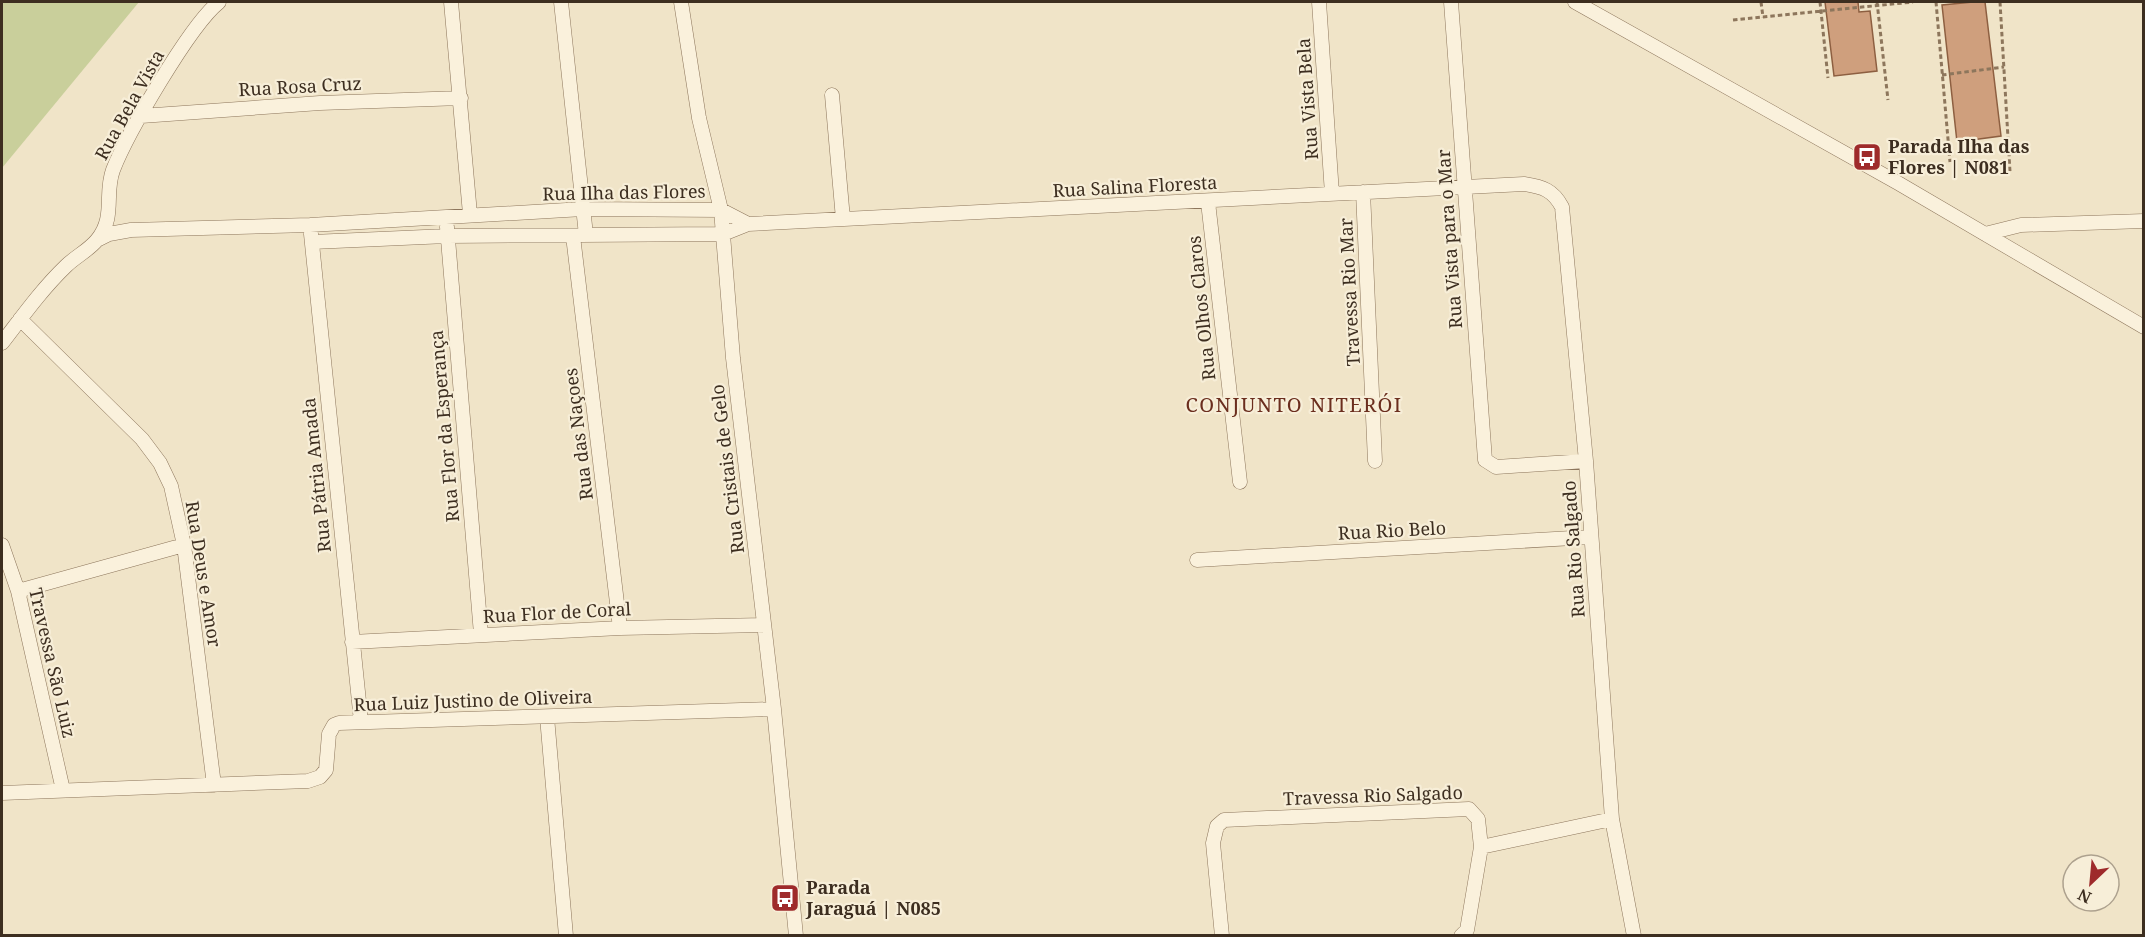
<svg xmlns="http://www.w3.org/2000/svg" width="2145" height="937" viewBox="0 0 2145 937" font-family="'Noto Serif',serif">
<rect width="100%" height="100%" fill="#f0e4c8"/>
<path fill="#c9cf9b" d="M 2,2 L 139,2 L 2,168 Z"/>
<path fill="#cf9f7d" stroke="#8d5f41" stroke-width="1.5" d="M 1825,2 L 1858,2 L 1859,12 L 1870,11 L 1877,71 L 1834,76 Z
M 1973,2 L 1985,2 L 2001,136 L 1957,142 L 1942,5 Z"/>
<g fill="none" stroke-linecap="round" stroke-linejoin="round">
<g stroke="#8d765c" stroke-width="15">
<path id="street" d="M 451,2 L 470,214
M 561,2 L 586,235
M 681,2 L 699,118 L 721,210 L 733,358 L 774,709 L 796,936
M 1319,2 L 1332,194
M 1451,2 L 1485,460 L 1496,467 L 1586,461
M 1575,2 L 1898,183 L 2144,327
M 832,95 L 843,219
M 141,116 L 320,103 L 461,98
M 1363,192 L 1375,461
M 1208,202 L 1240,482
M 447,227 L 481,634
M 311,234 L 361,721
M 1985,234 L 2021,225 L 2144,221
M 573,236 L 620,628
M 97,240 L 109,234 L 131,230 L 310,225 L 583,209 L 721,210 L 748,224
M 312,242 L 447,236 L 723,234 L 748,224 L 1524,184 C 1543,187 1553,190 1562,207 L 1586,461 L 1612,819 L 1634,936
M 20,319 L 142,439 L 160,463 L 171,486 L 184,545 L 214,785
M 2,343 C 22,317 42,289 66,266 C 75,257 89,250 97,240 C 116,217 104,194 113,170 C 127,134 190,25 219,2
M 2,545 L 18,591 L 63,790
M 1197,560 L 1590,537
M 18,591 L 184,545
M 352,642 L 620,628 L 764,625
M 547,717 L 566,936
M 2,793 L 308,781 L 320,777 L 326,770 L 329,734 L 334,725 L 339,723 L 774,709
M 1222,936 L 1213,843 L 1217,826 L 1224,820 L 1469,809 L 1478,819 L 1481,847 L 1612,819
M 1461,936 L 1467,930 L 1481,847"/>
</g>
<path stroke="#8d765c" stroke-width="3" stroke-dasharray="4.5 3" stroke-linecap="butt" d="M 1761,2 L 1763,17
M 1820,2 L 1828,78
M 1877,2 L 1888,100
M 1936,2 L 1950,162
M 2000,2 L 2010,172
M 1733,20 L 1913,2
M 1942,75 L 2004,67"/>
<use href="#street" stroke="#faf1dc" stroke-width="14"/>
</g>
<defs>
<g id="bus-square" transform="scale(1.5)"><rect x="-9" y="-9" width="18" height="18" rx="4" fill="#9e2a2b" stroke="#f7eed8"/><path d="M-5-6H5V4H4V6H2V4H-2V6H-4V4H-5ZM-3.5-4V0h7V-4ZM-3.5 1.2v1.5H-2V1.2ZM2 1.2v1.5H3.5V1.2Z" fill="#fff"/></g>
</defs>
<g fill-rule="evenodd">
<use href="#bus-square" x="1867" y="157"/>
<use href="#bus-square" x="785" y="898"/>
</g>
<g text-anchor="middle" stroke-width="4.5" stroke-linejoin="round" paint-order="stroke">
<g font-size="18" fill="#3d2e20" stroke="#f7eed8">
<text transform="translate(300 87) rotate(-3)" y="6">Rua Rosa Cruz</text>
<text transform="translate(1308 99) rotate(-94)" y="6">Rua Vista Bela</text>
<text transform="translate(130 105) rotate(-61)" y="6">Rua Bela Vista</text>
<text transform="translate(1135 187) rotate(-3)" y="6">Rua Salina Floresta</text>
<text transform="translate(624 193) rotate(-1)" y="6">Rua Ilha das Flores</text>
<text transform="translate(1450 239) rotate(-94)" y="6">Rua Vista para o Mar</text>
<text transform="translate(1350 292) rotate(-93)" y="6">Travessa Rio Mar</text>
<text transform="translate(1202 308) rotate(-96)" y="6">Rua Olhos Claros</text>
<text transform="translate(445 426) rotate(-95)" y="6">Rua Flor da Esperança</text>
<text transform="translate(579 434) rotate(-97)" y="6">Rua das Naçoes</text>
<text transform="translate(728 469) rotate(-97)" y="6">Rua Cristais de Gelo</text>
<text transform="translate(317 475) rotate(-96)" y="6">Rua Pátria Amada</text>
<text transform="translate(1392 531) rotate(-3)" y="6">Rua Rio Belo</text>
<text transform="translate(1574 549) rotate(-94)" y="6">Rua Rio Salgado</text>
<text transform="translate(203 574) rotate(81)" y="6">Rua Deus e Amor</text>
<text transform="translate(557 613) rotate(-3)" y="6">Rua Flor de Coral</text>
<text transform="translate(52 663) rotate(77)" y="6">Travessa São Luiz</text>
<text transform="translate(473 701) rotate(-2)" y="6">Rua Luiz Justino de Oliveira</text>
<text transform="translate(1373 796) rotate(-2)" y="6">Travessa Rio Salgado</text>
</g>
<g font-size="18" font-weight="bold" fill="#3d2e20" stroke="#f7eed8" text-anchor="start">
<text x="1888" y="153">Parada Ilha das<tspan x="1888" dy="21">Flores | N081</tspan></text>
<text x="806" y="894">Parada<tspan x="806" dy="21">Jaraguá | N085</tspan></text>
</g>
<g font-size="20" letter-spacing="1.5" fill="#6b2e1e" stroke="#f7eed8">
<text x="1294" y="412">CONJUNTO NITERÓI</text>
</g>
</g>
<rect width="2145" height="937" fill="none" stroke="#3d2e20" stroke-width="6"/>
<g transform="translate(2091 883) rotate(206)"><circle r="28" fill="#f7eed8" stroke="#ada18e" stroke-width="1.5"/>
<path d="M0-4.5L10 22L0 15L-10 22Z" fill="#9e2a2b"/>
<text y="-9" font-size="16" font-weight="bold" text-anchor="middle" fill="#3d2e20">N</text>
</g>
</svg>
